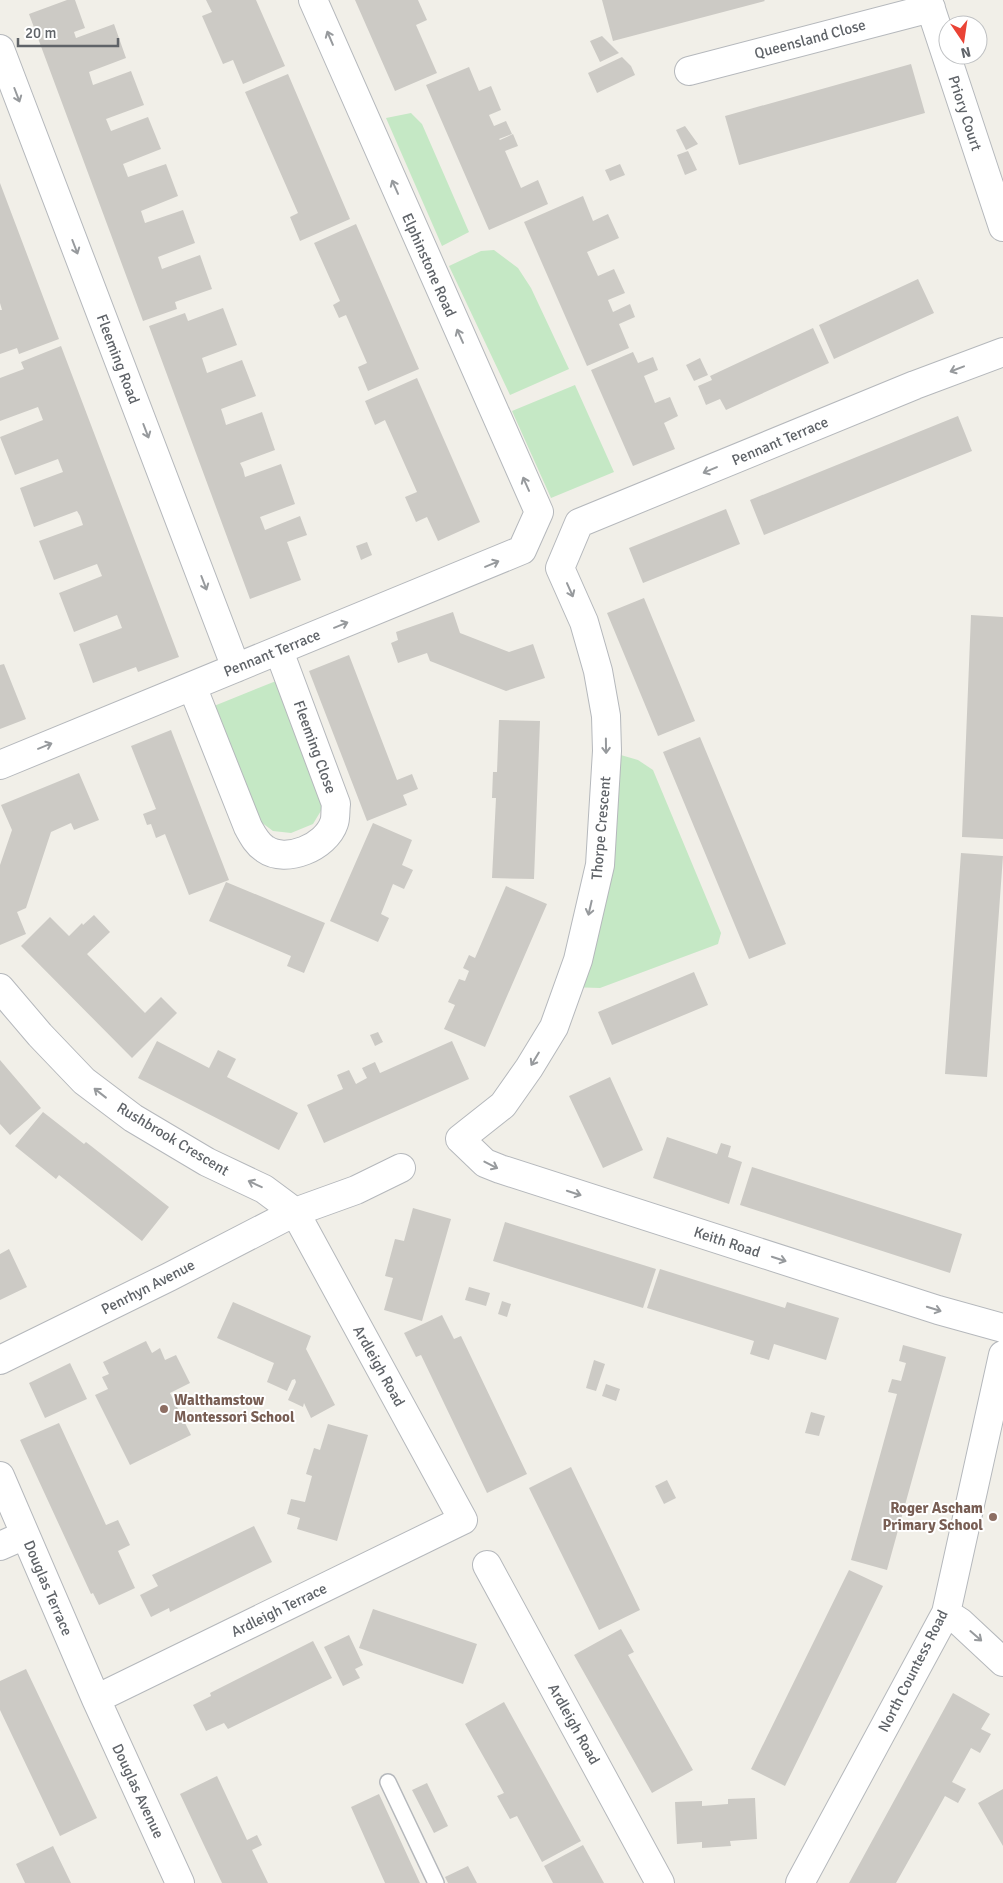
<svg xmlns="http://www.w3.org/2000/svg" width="1003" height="1883" viewBox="0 0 1003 1883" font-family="Signika,sans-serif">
<rect width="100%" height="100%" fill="#f1efe8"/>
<path fill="#c5e8c5" d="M 411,113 L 422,124 L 469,232 L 442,246 L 386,118 Z
M 494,250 L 518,268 L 531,288 L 569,369 L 510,395 L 449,266 L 481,251 Z
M 575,385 L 614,472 L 551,498 L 512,411 Z
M 276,681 L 323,797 L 322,809 L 313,824 L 291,833 L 273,831 L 261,822 L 214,706 Z
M 607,751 L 638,760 L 653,770 L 721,933 L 718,944 L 600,988 L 568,987 Z"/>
<path fill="#cccac5" d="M 67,0 L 75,0 L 85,28 L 74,32 L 76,38 L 114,24 L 126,58 L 89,72 L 93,85 L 131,71 L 144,105 L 106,119 L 111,131 L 148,117 L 161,149 L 123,164 L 128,177 L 166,164 L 178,196 L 141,211 L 145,223 L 183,210 L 195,243 L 158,257 L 162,269 L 200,255 L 212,289 L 175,302 L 177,309 L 143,321 L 29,14 Z
M 206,0 L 256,0 L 285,66 L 243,84 L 233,60 L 223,64 L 202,16 L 212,12 Z
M 355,0 L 418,0 L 427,20 L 416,25 L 437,73 L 395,91 Z
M 602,0 L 764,0 L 765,1 L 613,41 Z
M 602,36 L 619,53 L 600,62 L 590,41 Z
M 622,57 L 631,66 L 635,75 L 597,93 L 588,73 Z
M 911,64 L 925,113 L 739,165 L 725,116 Z
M 469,67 L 479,91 L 491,86 L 501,110 L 489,115 L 494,126 L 506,121 L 512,134 L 499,139 L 500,140 L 513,134 L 518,146 L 505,151 L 521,188 L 538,180 L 548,204 L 489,230 L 426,85 Z
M 288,74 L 350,219 L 300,241 L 290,217 L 298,213 L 245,92 Z
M 685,126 L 698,144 L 686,150 L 676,130 Z
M 688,151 L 697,170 L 685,175 L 677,155 Z
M 620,164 L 625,175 L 610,181 L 605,170 Z
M 0,183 L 59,339 L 19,354 L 17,348 L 0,354 L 0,310 L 2,310 L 0,303 Z
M 583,196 L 593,221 L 608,214 L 619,238 L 587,252 L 598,276 L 614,269 L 625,293 L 608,300 L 613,312 L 630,304 L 635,317 L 619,324 L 629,348 L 587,366 L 524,222 Z
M 356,224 L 419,369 L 368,391 L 358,367 L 367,363 L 346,315 L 339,318 L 333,305 L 340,301 L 314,243 Z
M 918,279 L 934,313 L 834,359 L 819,325 Z
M 223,308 L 237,345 L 202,358 L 207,373 L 242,360 L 256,396 L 221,409 L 224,418 L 226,425 L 262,412 L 275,450 L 240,463 L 243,469 L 245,477 L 281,464 L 295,504 L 260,517 L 262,522 L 265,530 L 300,516 L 307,535 L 287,542 L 301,580 L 250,599 L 149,326 L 185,313 L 188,321 Z
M 813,328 L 829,363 L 726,410 L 720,399 L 706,405 L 698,386 L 712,380 L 710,376 Z
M 61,346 L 179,657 L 138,672 L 136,667 L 93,683 L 79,644 L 122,628 L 117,615 L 74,632 L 59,593 L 102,576 L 97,564 L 54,580 L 39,541 L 83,525 L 80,516 L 77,511 L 34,527 L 20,488 L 63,472 L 58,459 L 15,475 L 0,437 L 43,420 L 38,407 L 0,421 L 0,378 L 24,369 L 21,362 Z
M 633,352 L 638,363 L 653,357 L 658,370 L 644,376 L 655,403 L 670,397 L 678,416 L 664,423 L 675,449 L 633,466 L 591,370 Z
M 700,358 L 708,375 L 694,381 L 686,365 Z
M 417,378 L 480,522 L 438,541 L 427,517 L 416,522 L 405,497 L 417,492 L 385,420 L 375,425 L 365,401 Z
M 958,416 L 972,451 L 764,535 L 750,500 Z
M 726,509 L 740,544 L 643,583 L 629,548 Z
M 367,542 L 372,555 L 361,560 L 356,546 Z
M 644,598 L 695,721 L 658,736 L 607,613 Z
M 453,612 L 460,633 L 509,652 L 533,644 L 545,678 L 506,691 L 430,661 L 427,653 L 398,663 L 391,643 L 398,640 L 396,632 Z
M 971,615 L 1003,617 L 1003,839 L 962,837 Z
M 349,655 L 397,780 L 412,774 L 418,789 L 403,795 L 407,805 L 367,821 L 309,671 Z
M 4,664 L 26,719 L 0,729 L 0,665 Z
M 499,720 L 540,721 L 534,879 L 492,878 L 496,798 L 492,798 L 493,772 L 497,772 Z
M 171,730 L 229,880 L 189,895 L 165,834 L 156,838 L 151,824 L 147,825 L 143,814 L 156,809 L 131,746 Z
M 700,737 L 786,944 L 749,959 L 663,752 Z
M 79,773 L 99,820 L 74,830 L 71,823 L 51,832 L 26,908 L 17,912 L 26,934 L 0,945 L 0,865 L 12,830 L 1,805 Z
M 373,823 L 412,840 L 402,865 L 413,870 L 404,889 L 393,884 L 381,914 L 389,918 L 378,942 L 330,921 Z
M 961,853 L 1003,856 L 987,1077 L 945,1074 Z
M 226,882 L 325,923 L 304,973 L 287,966 L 291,956 L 209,921 Z
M 506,886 L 547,904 L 485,1047 L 444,1029 L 455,1005 L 448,1002 L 459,979 L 465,981 L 469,971 L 463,968 L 469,955 L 475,958 Z
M 94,915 L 110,932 L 87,954 L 145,1013 L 161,997 L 177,1013 L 132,1058 L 21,946 L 50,917 L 69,936 L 82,923 L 83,925 Z
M 694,972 L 708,1005 L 612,1045 L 598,1012 Z
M 378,1032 L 383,1042 L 375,1046 L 370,1035 Z
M 157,1041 L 209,1068 L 218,1050 L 236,1059 L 227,1077 L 298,1113 L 279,1150 L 138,1078 Z
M 452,1041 L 469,1079 L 324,1143 L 307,1105 L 343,1089 L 337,1075 L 349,1070 L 356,1084 L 367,1078 L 362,1068 L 375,1062 L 380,1073 Z
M 0,1060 L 41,1108 L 10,1135 L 0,1124 Z
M 610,1077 L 643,1150 L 603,1168 L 569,1096 Z
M 43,1112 L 84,1144 L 86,1142 L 169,1207 L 142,1241 L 59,1175 L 56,1179 L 15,1146 Z
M 667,1137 L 717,1154 L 721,1143 L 731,1146 L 728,1157 L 742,1162 L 729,1204 L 653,1178 Z
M 752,1167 L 962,1234 L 950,1273 L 740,1205 Z
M 413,1208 L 451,1219 L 422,1321 L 384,1310 L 393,1278 L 385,1276 L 395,1239 L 404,1241 Z
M 505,1222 L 656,1269 L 643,1308 L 493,1261 Z
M 9,1249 L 27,1287 L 0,1300 L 0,1254 Z
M 660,1269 L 785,1308 L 787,1302 L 839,1318 L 826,1360 L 774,1344 L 769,1360 L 750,1354 L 754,1341 L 647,1308 Z
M 469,1287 L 490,1293 L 486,1306 L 465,1300 Z
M 502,1301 L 511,1304 L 507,1317 L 498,1314 Z
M 233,1302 L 311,1336 L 306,1349 L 335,1405 L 311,1418 L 304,1403 L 303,1407 L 288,1400 L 296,1382 L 295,1379 L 292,1380 L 287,1391 L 267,1382 L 274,1363 L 217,1338 Z
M 442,1315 L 454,1339 L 461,1336 L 527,1474 L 487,1493 L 421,1355 L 416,1357 L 404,1333 Z
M 146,1341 L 152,1353 L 160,1348 L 165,1360 L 176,1355 L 190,1383 L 170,1393 L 191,1435 L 130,1465 L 95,1395 L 108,1389 L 102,1377 L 109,1374 L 103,1362 Z
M 903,1345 L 946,1357 L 887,1570 L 851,1560 L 897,1394 L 888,1392 L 892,1379 L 901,1381 L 906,1363 L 899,1361 Z
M 594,1360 L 605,1364 L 596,1391 L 586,1388 Z
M 70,1363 L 87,1399 L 45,1418 L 29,1383 Z
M 606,1384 L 620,1389 L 616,1401 L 602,1396 Z
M 811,1412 L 825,1416 L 819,1436 L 805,1433 Z
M 59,1423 L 106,1525 L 118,1520 L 130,1545 L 118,1551 L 135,1588 L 99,1605 L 93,1593 L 91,1594 L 20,1440 Z
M 328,1424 L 368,1435 L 337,1541 L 297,1529 L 300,1518 L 287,1514 L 291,1499 L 305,1502 L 312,1476 L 306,1474 L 314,1448 L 320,1450 Z
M 571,1467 L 640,1610 L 599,1630 L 529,1488 Z
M 667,1480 L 676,1498 L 664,1504 L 655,1486 Z
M 254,1526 L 272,1562 L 170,1612 L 169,1608 L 151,1617 L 140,1595 L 158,1586 L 152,1575 Z
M 849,1570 L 883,1586 L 785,1786 L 751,1769 Z
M 373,1609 L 477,1644 L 463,1684 L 359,1648 Z
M 621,1629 L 634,1652 L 628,1655 L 693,1770 L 652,1793 L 574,1655 Z
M 349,1635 L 363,1665 L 355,1669 L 360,1678 L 343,1686 L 324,1647 Z
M 313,1641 L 332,1678 L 228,1729 L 224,1723 L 206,1731 L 193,1705 L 211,1696 L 210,1693 Z
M 26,1669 L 97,1818 L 60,1836 L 0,1710 L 0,1681 Z
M 953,1693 L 990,1714 L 981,1729 L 991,1734 L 980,1753 L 971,1748 L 952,1782 L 966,1789 L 958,1803 L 945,1796 L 896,1883 L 849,1883 Z
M 504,1702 L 581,1841 L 542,1862 L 517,1816 L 510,1819 L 497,1796 L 504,1793 L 465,1724 Z
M 217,1776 L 247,1840 L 257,1835 L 262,1845 L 252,1850 L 268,1883 L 222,1883 L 203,1843 L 180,1794 Z
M 427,1783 L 448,1826 L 434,1833 L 412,1790 Z
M 1003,1789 L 1003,1846 L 978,1803 Z
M 379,1794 L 420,1883 L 385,1883 L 351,1807 Z
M 755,1798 L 757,1839 L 730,1841 L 731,1846 L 702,1848 L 702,1842 L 677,1844 L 675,1802 L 702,1801 L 702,1806 L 728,1804 L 728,1799 Z
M 583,1845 L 604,1883 L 553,1883 L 544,1866 Z
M 53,1846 L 71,1883 L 25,1883 L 16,1864 Z
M 468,1866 L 477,1883 L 448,1883 L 445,1877 Z"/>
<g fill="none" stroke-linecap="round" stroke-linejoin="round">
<g stroke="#b5b8bc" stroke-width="18">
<path id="service" d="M 388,1782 L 436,1883"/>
</g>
<g stroke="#b5b8bc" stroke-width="30">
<path id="minor" d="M 928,0 L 1003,227
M 0,49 L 236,668
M 689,71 L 931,8
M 1003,352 L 915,385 L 579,523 L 560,568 L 584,622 L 598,671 L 606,716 L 607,751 L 600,865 L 578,960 L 554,1027 L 529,1068 L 503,1105 L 460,1139 L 485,1163 L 500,1169 L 938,1310 L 1003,1328
M 192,686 L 248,827 C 253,836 257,844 265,849 C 286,864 326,847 334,823 C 336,818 335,810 336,804 L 279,651
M 0,765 L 522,550 L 539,512 L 313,0
M 0,988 L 40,1035 L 84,1081 L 133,1118 L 207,1162 L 264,1189 L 295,1212 L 463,1520 L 96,1699
M 0,1360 L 169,1277 L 295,1212 L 356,1190 L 401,1168
M 0,1476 L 96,1699 L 180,1883
M 0,1546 L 25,1535
M 487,1565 L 660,1883
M 946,1613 L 960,1622 L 1003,1662
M 800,1883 L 946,1613 L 1003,1355"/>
</g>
<use href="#service" stroke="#fff" stroke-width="15"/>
<use href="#minor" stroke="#fff" stroke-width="28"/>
</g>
<defs><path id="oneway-shaft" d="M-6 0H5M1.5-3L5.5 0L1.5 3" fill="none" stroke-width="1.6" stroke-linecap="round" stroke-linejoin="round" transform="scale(1.25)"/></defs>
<g stroke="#979a9d">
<use href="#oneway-shaft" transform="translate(330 38) rotate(-113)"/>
<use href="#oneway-shaft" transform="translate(17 95) rotate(69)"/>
<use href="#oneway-shaft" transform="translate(395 187) rotate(-114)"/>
<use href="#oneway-shaft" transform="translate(75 247) rotate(69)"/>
<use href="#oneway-shaft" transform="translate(460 336) rotate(-114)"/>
<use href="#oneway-shaft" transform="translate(957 369) rotate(159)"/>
<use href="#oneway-shaft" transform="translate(146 431) rotate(69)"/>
<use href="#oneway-shaft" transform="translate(710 470) rotate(157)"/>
<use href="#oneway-shaft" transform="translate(526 484) rotate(-114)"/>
<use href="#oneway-shaft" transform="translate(492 564) rotate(-23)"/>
<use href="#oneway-shaft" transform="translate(204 583) rotate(69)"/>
<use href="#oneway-shaft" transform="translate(570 590) rotate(66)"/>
<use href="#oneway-shaft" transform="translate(341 625) rotate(-22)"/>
<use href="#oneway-shaft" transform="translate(45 746) rotate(-22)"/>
<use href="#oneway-shaft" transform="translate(606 746) rotate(89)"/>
<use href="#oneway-shaft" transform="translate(590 908) rotate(103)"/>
<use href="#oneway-shaft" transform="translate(535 1059) rotate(121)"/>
<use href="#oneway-shaft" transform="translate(100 1093) rotate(-142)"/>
<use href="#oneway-shaft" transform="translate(491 1165) rotate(27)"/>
<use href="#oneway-shaft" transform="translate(255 1184) rotate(-155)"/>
<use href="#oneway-shaft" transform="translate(574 1193) rotate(18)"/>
<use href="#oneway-shaft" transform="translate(779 1259) rotate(18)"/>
<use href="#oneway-shaft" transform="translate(934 1309) rotate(17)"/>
<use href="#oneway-shaft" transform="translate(976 1636) rotate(41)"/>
</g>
<g fill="#8d6e63" stroke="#fff" stroke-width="2">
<circle cx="164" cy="1409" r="5"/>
<circle cx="993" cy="1517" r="5"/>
</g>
<g text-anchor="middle" stroke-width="4" stroke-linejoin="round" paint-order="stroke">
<g font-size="15" fill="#5f6368" stroke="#fff">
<text transform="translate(810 39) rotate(-15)" y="5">Queensland Close</text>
<text transform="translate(965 113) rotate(72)" y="5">Priory Court</text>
<text transform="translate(429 265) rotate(66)" y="5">Elphinstone Road</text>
<text transform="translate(118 359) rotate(69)" y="5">Fleeming Road</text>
<text transform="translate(780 441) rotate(-23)" y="5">Pennant Terrace</text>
<text transform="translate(272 653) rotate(-22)" y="5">Pennant Terrace</text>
<text transform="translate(315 747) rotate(70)" y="5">Fleeming Close</text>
<text transform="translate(601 828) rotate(-85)" y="5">Thorpe Crescent</text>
<text transform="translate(173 1139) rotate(31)" y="5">Rushbrook Crescent</text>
<text transform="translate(727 1242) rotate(18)" y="5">Keith Road</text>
<text transform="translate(148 1287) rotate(-27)" y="5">Penrhyn Avenue</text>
<text transform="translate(379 1366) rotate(61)" y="5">Ardleigh Road</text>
<text transform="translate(48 1588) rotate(67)" y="5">Douglas Terrace</text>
<text transform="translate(279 1610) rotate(-26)" y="5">Ardleigh Terrace</text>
<text transform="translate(913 1671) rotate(-63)" y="5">North Countess Road</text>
<text transform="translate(574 1724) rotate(61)" y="5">Ardleigh Road</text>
<text transform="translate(138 1791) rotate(65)" y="5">Douglas Avenue</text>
</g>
<g font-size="15" font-weight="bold" fill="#785e54" stroke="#fff" text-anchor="start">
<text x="174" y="1405">Walthamstow<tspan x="174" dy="17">Montessori School</tspan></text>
<text x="983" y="1513" text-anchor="end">Roger Ascham<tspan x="983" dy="17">Primary School</tspan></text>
</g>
</g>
<g transform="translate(963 40) rotate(167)"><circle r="24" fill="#ffffff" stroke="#bfc1c3"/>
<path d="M0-4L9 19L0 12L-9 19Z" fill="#ea4335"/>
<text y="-8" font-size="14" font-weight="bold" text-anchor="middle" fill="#5f6368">N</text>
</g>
<path d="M18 38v8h100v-8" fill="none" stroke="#5f6368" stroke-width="2.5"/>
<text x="25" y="38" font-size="15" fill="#5f6368" stroke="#ffffff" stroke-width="4" paint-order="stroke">20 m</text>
</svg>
